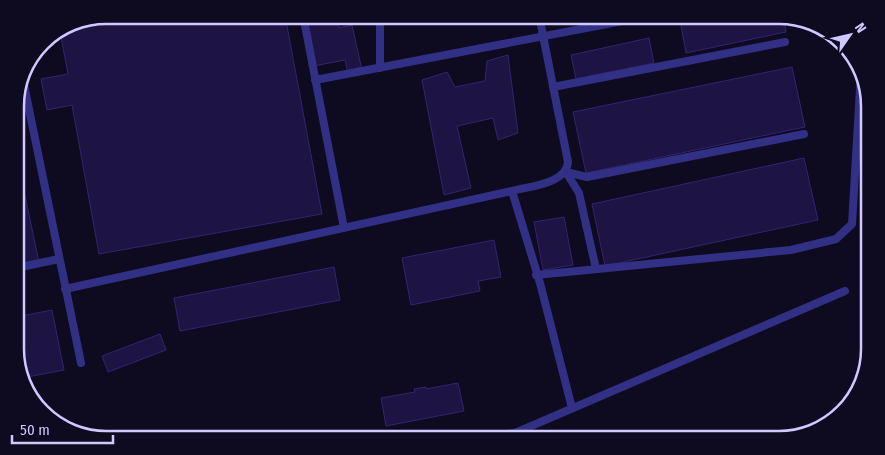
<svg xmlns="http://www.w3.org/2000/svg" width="885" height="455" viewBox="0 0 885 455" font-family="'Fira Sans Condensed',sans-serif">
<rect width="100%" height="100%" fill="#0e0a20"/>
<path fill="#1d1443" stroke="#322471" d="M 110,15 L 285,15 L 322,214 L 99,254 L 72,105 L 47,110 L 41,79 L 68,74 L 60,32 Z
M 304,15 L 337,15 L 339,28 L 352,25 L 362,70 L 348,73 L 345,60 L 314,66 Z
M 703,15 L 780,15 L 783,16 L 786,32 L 686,53 L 680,20 Z
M 649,38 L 654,63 L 576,79 L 571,55 Z
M 508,55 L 518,133 L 498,140 L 493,118 L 457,126 L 471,188 L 444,195 L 422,80 L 447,72 L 455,87 L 485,81 L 487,61 Z
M 792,67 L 805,127 L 586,173 L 573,112 Z
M 15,148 L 39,262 L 16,267 Z
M 804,158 L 818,220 L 605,266 L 592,204 Z
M 564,217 L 573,265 L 543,270 L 534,222 Z
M 494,240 L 501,277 L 478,281 L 480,291 L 411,305 L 402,258 Z
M 334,267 L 340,300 L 180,331 L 174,298 Z
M 52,310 L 64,370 L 22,378 L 16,362 L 16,317 Z
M 160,334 L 166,350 L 108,372 L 102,356 Z
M 458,383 L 464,411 L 386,426 L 381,398 L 415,392 L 414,389 L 426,387 L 426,389 Z"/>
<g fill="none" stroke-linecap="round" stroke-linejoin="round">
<path stroke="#323084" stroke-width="8" d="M 303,15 L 344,228
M 380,15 L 380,68
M 22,75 L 81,363
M 315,80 L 654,15
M 553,87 L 785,42
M 566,172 L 587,177 L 804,134
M 566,172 L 579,193 L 596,269
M 512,191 L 540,283 L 572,408
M 16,268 L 59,259
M 536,275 L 791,250 L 836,239 L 852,224 L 861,72
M 65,289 L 512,191 C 530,186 566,184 568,162 L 539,15
M 452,440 L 515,433 L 845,291"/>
</g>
<path d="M0 0H885V455H0ZM106 24H779A82 82 0 0 1 861 106V349A82 82 0 0 1 779 431H106A82 82 0 0 1 24 349V106A82 82 0 0 1 106 24Z" fill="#0e0a20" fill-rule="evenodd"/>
<path fill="none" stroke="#cfc9ff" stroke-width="2.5" d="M106 24H779A82 82 0 0 1 861 106V349A82 82 0 0 1 779 431H106A82 82 0 0 1 24 349V106A82 82 0 0 1 106 24Z"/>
<g transform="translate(850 35) rotate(56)" stroke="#0e0a20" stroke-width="4" paint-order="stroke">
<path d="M0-4L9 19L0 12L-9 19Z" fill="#cfc9ff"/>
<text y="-8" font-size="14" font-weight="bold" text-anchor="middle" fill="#cfc9ff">N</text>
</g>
<path d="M12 435v8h101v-8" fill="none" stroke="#cfc9ff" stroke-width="2.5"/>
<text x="20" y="435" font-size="15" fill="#cfc9ff" stroke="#0e0a20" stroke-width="4" paint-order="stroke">50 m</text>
</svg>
